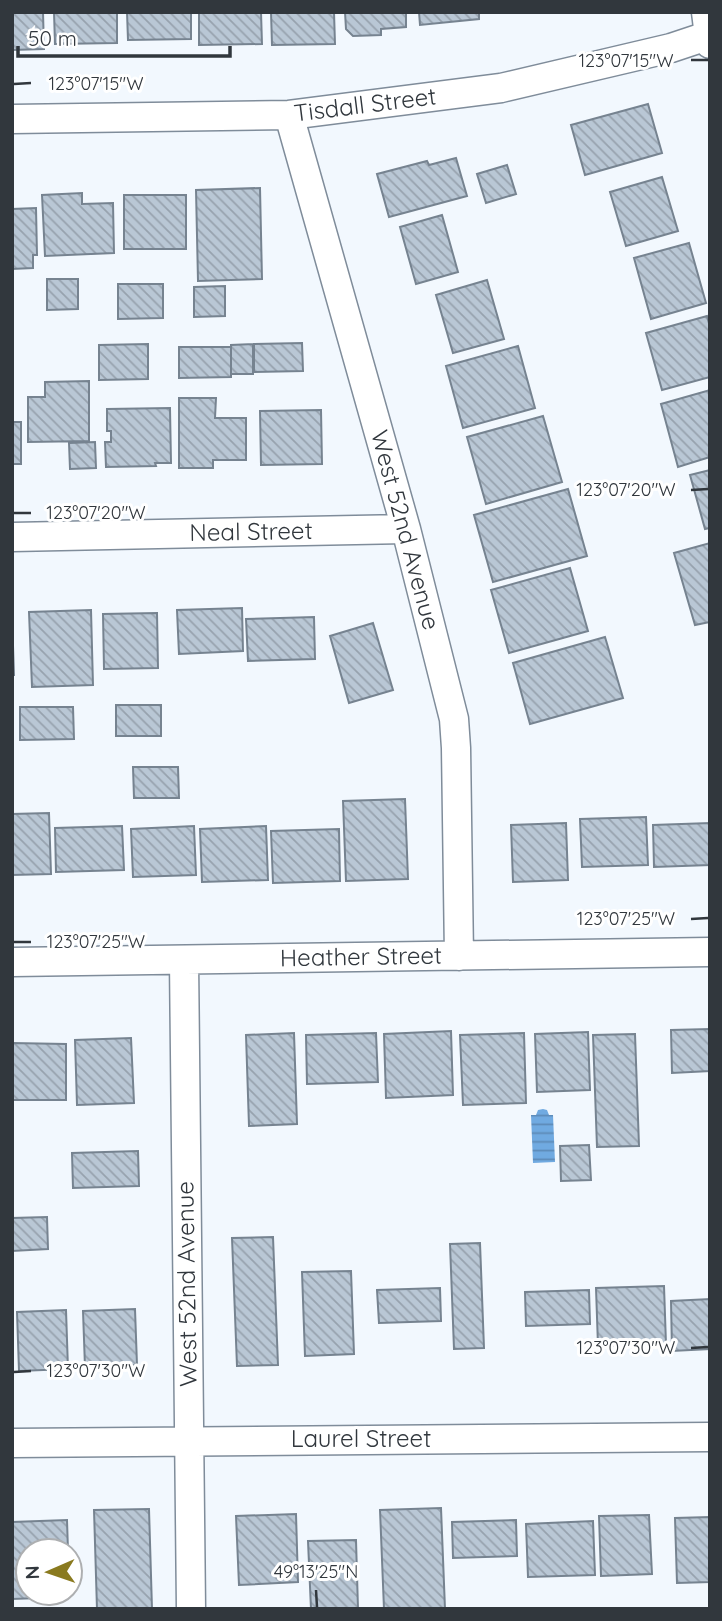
<svg xmlns="http://www.w3.org/2000/svg" width="722" height="1621" viewBox="0 0 722 1621" font-family="Quicksand,sans-serif">
<defs>
<pattern id="water-rules" width="6" height="5" patternUnits="userSpaceOnUse" patternTransform="scale(1.75)"><rect width="6" height="5" fill="#70aae1"/><path d="M0 2.5h6" fill="none" stroke="#5d8bb8"/></pattern>
<pattern id="building-back-hatch" width="6" height="6" patternUnits="userSpaceOnUse" patternTransform="scale(1.75)"><rect width="6" height="6" fill="#b9c7d5"/><path d="M-1 5l2 2M0 0l6 6M5-1l2 2" fill="none" stroke="#97a2ae"/></pattern>
</defs>
<rect width="100%" height="100%" fill="#f2f8fe"/>
<path fill="url(#water-rules)" d="M 543,1109 L 547,1110 L 549,1115 L 553,1115 L 555,1162 L 533,1163 L 531,1115 L 536,1115 L 538,1110 Z"/>
<path fill="url(#building-back-hatch)" stroke="#768390" stroke-width="2" d="M 12,12 L 43,12 L 44,49 L 12,50 Z
M 54,12 L 117,12 L 117,43 L 55,44 Z
M 127,12 L 191,12 L 191,39 L 128,40 Z
M 199,12 L 261,12 L 262,44 L 199,45 Z
M 271,12 L 334,12 L 335,44 L 272,45 Z
M 345,12 L 406,12 L 406,27 L 381,29 L 381,35 L 353,36 L 346,29 Z
M 419,12 L 479,12 L 479,19 L 420,25 Z
M 648,104 L 662,153 L 585,175 L 571,125 Z
M 456,158 L 467,196 L 389,217 L 377,174 L 427,161 L 429,165 Z
M 507,165 L 516,194 L 486,203 L 477,174 Z
M 662,177 L 678,231 L 626,246 L 610,192 Z
M 260,188 L 262,279 L 198,281 L 196,190 Z
M 82,193 L 82,204 L 113,203 L 114,253 L 45,256 L 42,195 Z
M 124,195 L 186,195 L 186,249 L 124,249 Z
M 36,208 L 37,255 L 33,255 L 33,268 L 12,269 L 12,209 Z
M 442,215 L 458,272 L 416,284 L 400,227 Z
M 689,243 L 706,303 L 651,319 L 634,258 Z
M 47,279 L 78,279 L 78,309 L 47,310 Z
M 487,280 L 504,339 L 453,353 L 436,295 Z
M 118,284 L 163,284 L 163,318 L 118,319 Z
M 225,286 L 225,316 L 194,317 L 194,287 Z
M 707,316 L 710,327 L 710,377 L 662,390 L 646,333 Z
M 302,343 L 303,371 L 254,372 L 254,344 Z
M 148,344 L 148,379 L 99,380 L 99,345 Z
M 253,344 L 253,374 L 231,374 L 231,345 Z
M 518,346 L 535,408 L 463,428 L 446,366 Z
M 179,347 L 231,347 L 231,377 L 179,378 Z
M 89,381 L 89,441 L 28,442 L 28,397 L 45,397 L 45,382 Z
M 710,390 L 710,457 L 678,467 L 661,404 Z
M 179,398 L 216,398 L 215,418 L 246,418 L 246,460 L 213,460 L 213,468 L 179,468 Z
M 170,408 L 171,463 L 155,463 L 156,466 L 106,467 L 105,442 L 111,442 L 111,431 L 107,431 L 107,409 Z
M 321,410 L 322,464 L 261,465 L 260,411 Z
M 543,416 L 562,482 L 486,504 L 467,437 Z
M 12,422 L 21,422 L 21,464 L 12,464 Z
M 95,442 L 96,468 L 70,469 L 69,443 Z
M 710,470 L 710,528 L 705,529 L 690,475 Z
M 568,489 L 587,556 L 493,582 L 474,515 Z
M 710,543 L 710,622 L 695,625 L 674,553 Z
M 570,568 L 588,631 L 509,653 L 491,590 Z
M 242,608 L 243,651 L 179,654 L 177,610 Z
M 91,610 L 93,685 L 32,687 L 29,612 Z
M 157,613 L 158,668 L 104,669 L 103,614 Z
M 12,616 L 14,675 L 12,675 Z
M 314,617 L 315,659 L 248,661 L 246,619 Z
M 373,623 L 393,690 L 349,703 L 330,636 Z
M 605,637 L 623,698 L 530,724 L 513,663 Z
M 116,705 L 161,705 L 161,736 L 116,736 Z
M 20,707 L 73,707 L 74,739 L 20,740 Z
M 133,767 L 178,767 L 179,798 L 134,798 Z
M 405,799 L 408,879 L 346,881 L 343,801 Z
M 49,813 L 51,874 L 12,875 L 12,814 Z
M 646,817 L 648,865 L 582,867 L 580,819 Z
M 566,823 L 568,880 L 513,882 L 511,825 Z
M 710,823 L 710,865 L 654,867 L 653,825 Z
M 122,826 L 124,870 L 56,872 L 55,828 Z
M 194,826 L 196,875 L 133,877 L 131,829 Z
M 266,826 L 268,880 L 202,882 L 200,829 Z
M 339,829 L 340,881 L 273,883 L 271,831 Z
M 710,1029 L 710,1071 L 672,1073 L 671,1030 Z
M 451,1031 L 453,1095 L 386,1098 L 384,1034 Z
M 588,1032 L 590,1090 L 537,1092 L 535,1034 Z
M 294,1033 L 297,1124 L 249,1126 L 246,1035 Z
M 376,1033 L 378,1082 L 307,1084 L 306,1035 Z
M 524,1033 L 526,1103 L 463,1105 L 460,1035 Z
M 635,1034 L 639,1146 L 597,1147 L 593,1035 Z
M 131,1038 L 134,1103 L 77,1105 L 75,1040 Z
M 12,1043 L 66,1044 L 66,1100 L 12,1100 Z
M 589,1145 L 591,1180 L 561,1181 L 560,1146 Z
M 138,1151 L 139,1186 L 73,1188 L 72,1153 Z
M 47,1217 L 48,1249 L 12,1251 L 12,1218 Z
M 273,1237 L 278,1365 L 237,1366 L 232,1238 Z
M 480,1243 L 484,1348 L 454,1349 L 450,1244 Z
M 351,1271 L 354,1354 L 305,1356 L 302,1272 Z
M 664,1286 L 666,1344 L 598,1346 L 596,1288 Z
M 440,1288 L 441,1321 L 379,1323 L 377,1290 Z
M 589,1290 L 590,1324 L 526,1326 L 525,1292 Z
M 710,1299 L 710,1349 L 672,1351 L 671,1301 Z
M 135,1309 L 137,1365 L 85,1367 L 83,1311 Z
M 66,1310 L 68,1369 L 19,1371 L 17,1312 Z
M 441,1508 L 445,1609 L 384,1609 L 380,1510 Z
M 149,1509 L 152,1609 L 97,1609 L 94,1510 Z
M 296,1514 L 298,1582 L 239,1585 L 236,1516 Z
M 649,1515 L 652,1574 L 601,1576 L 599,1516 Z
M 710,1517 L 710,1582 L 677,1583 L 675,1518 Z
M 67,1520 L 68,1551 L 28,1551 L 28,1593 L 70,1593 L 70,1597 L 12,1599 L 12,1522 Z
M 516,1520 L 517,1556 L 453,1558 L 452,1522 Z
M 593,1521 L 595,1575 L 528,1577 L 526,1524 Z
M 356,1540 L 358,1609 L 311,1609 L 308,1541 Z"/>
<g fill="none" stroke-linecap="round" stroke-linejoin="round">
<g stroke="#7f8c9a" stroke-width="31">
<path id="minor" d="M 706,12 L 710,44
M 289,115 L 406,529 L 454,719 L 456,748 L 459,956
M 12,119 L 289,115 L 501,88 L 671,48 L 710,35
M 12,537 L 406,529
M 184,960 L 191,1609
M 12,962 L 710,952
M 12,1443 L 710,1437"/>
</g>
<use href="#minor" stroke="#fff" stroke-width="28"/>
</g>
<path fill="none" stroke="#31373d" stroke-width="2.5" d="M 691,60 L 708,60M 14,84 L 31,83M 691,490 L 708,489M 14,513 L 31,513M 691,919 L 708,918M 14,942 L 31,942M 691,1348 L 708,1347M 14,1372 L 31,1371M 316,1590 L 317,1607"/>
<g text-anchor="middle" stroke-width="6" stroke-linejoin="round" paint-order="stroke">
<g font-size="24" fill="#31373d" stroke="#fff">
<text transform="translate(365 105) rotate(-7)" y="8">Tisdall Street</text>
<text transform="translate(405 530) rotate(75)" y="8">West 52nd Avenue</text>
<text transform="translate(251 532) rotate(-1)" y="8">Neal Street</text>
<text transform="translate(361 957) rotate(-1)" y="8">Heather Street</text>
<text transform="translate(187 1284) rotate(-91)" y="8">West 52nd Avenue</text>
<text x="361" y="1447">Laurel Street</text>
</g>
</g>
<g font-size="18" text-anchor="middle" fill="#31373d" stroke="#fff" stroke-width="6" stroke-linejoin="round" paint-order="stroke">
<text x="626" y="67">123°07'15"W</text>
<text x="96" y="90">123°07'15"W</text>
<text x="626" y="496">123°07'20"W</text>
<text x="96" y="519">123°07'20"W</text>
<text x="626" y="925">123°07'25"W</text>
<text x="96" y="948">123°07'25"W</text>
<text x="626" y="1354">123°07'30"W</text>
<text x="96" y="1377">123°07'30"W</text>
<text x="316" y="1578">49°13'25"N</text>
</g>
<rect width="722" height="1621" fill="none" stroke="#31373d" stroke-width="28"/>
<g transform="translate(49 1572) rotate(268)"><circle r="33" fill="#ffffff" stroke="#adafb1" stroke-width="2"/>
<path d="M0-5L12 26L0 18L-12 26Z" fill="#8a7a1f"/>
<text y="-10" font-size="19" font-weight="bold" text-anchor="middle" fill="#31373d">N</text>
</g>
<path d="M18 46v10h212v-10" fill="none" stroke="#31373d" stroke-width="3.5"/>
<text x="28" y="46" font-size="21" fill="#31373d" stroke="#ffffff" stroke-width="5" paint-order="stroke">50 m</text>
</svg>
